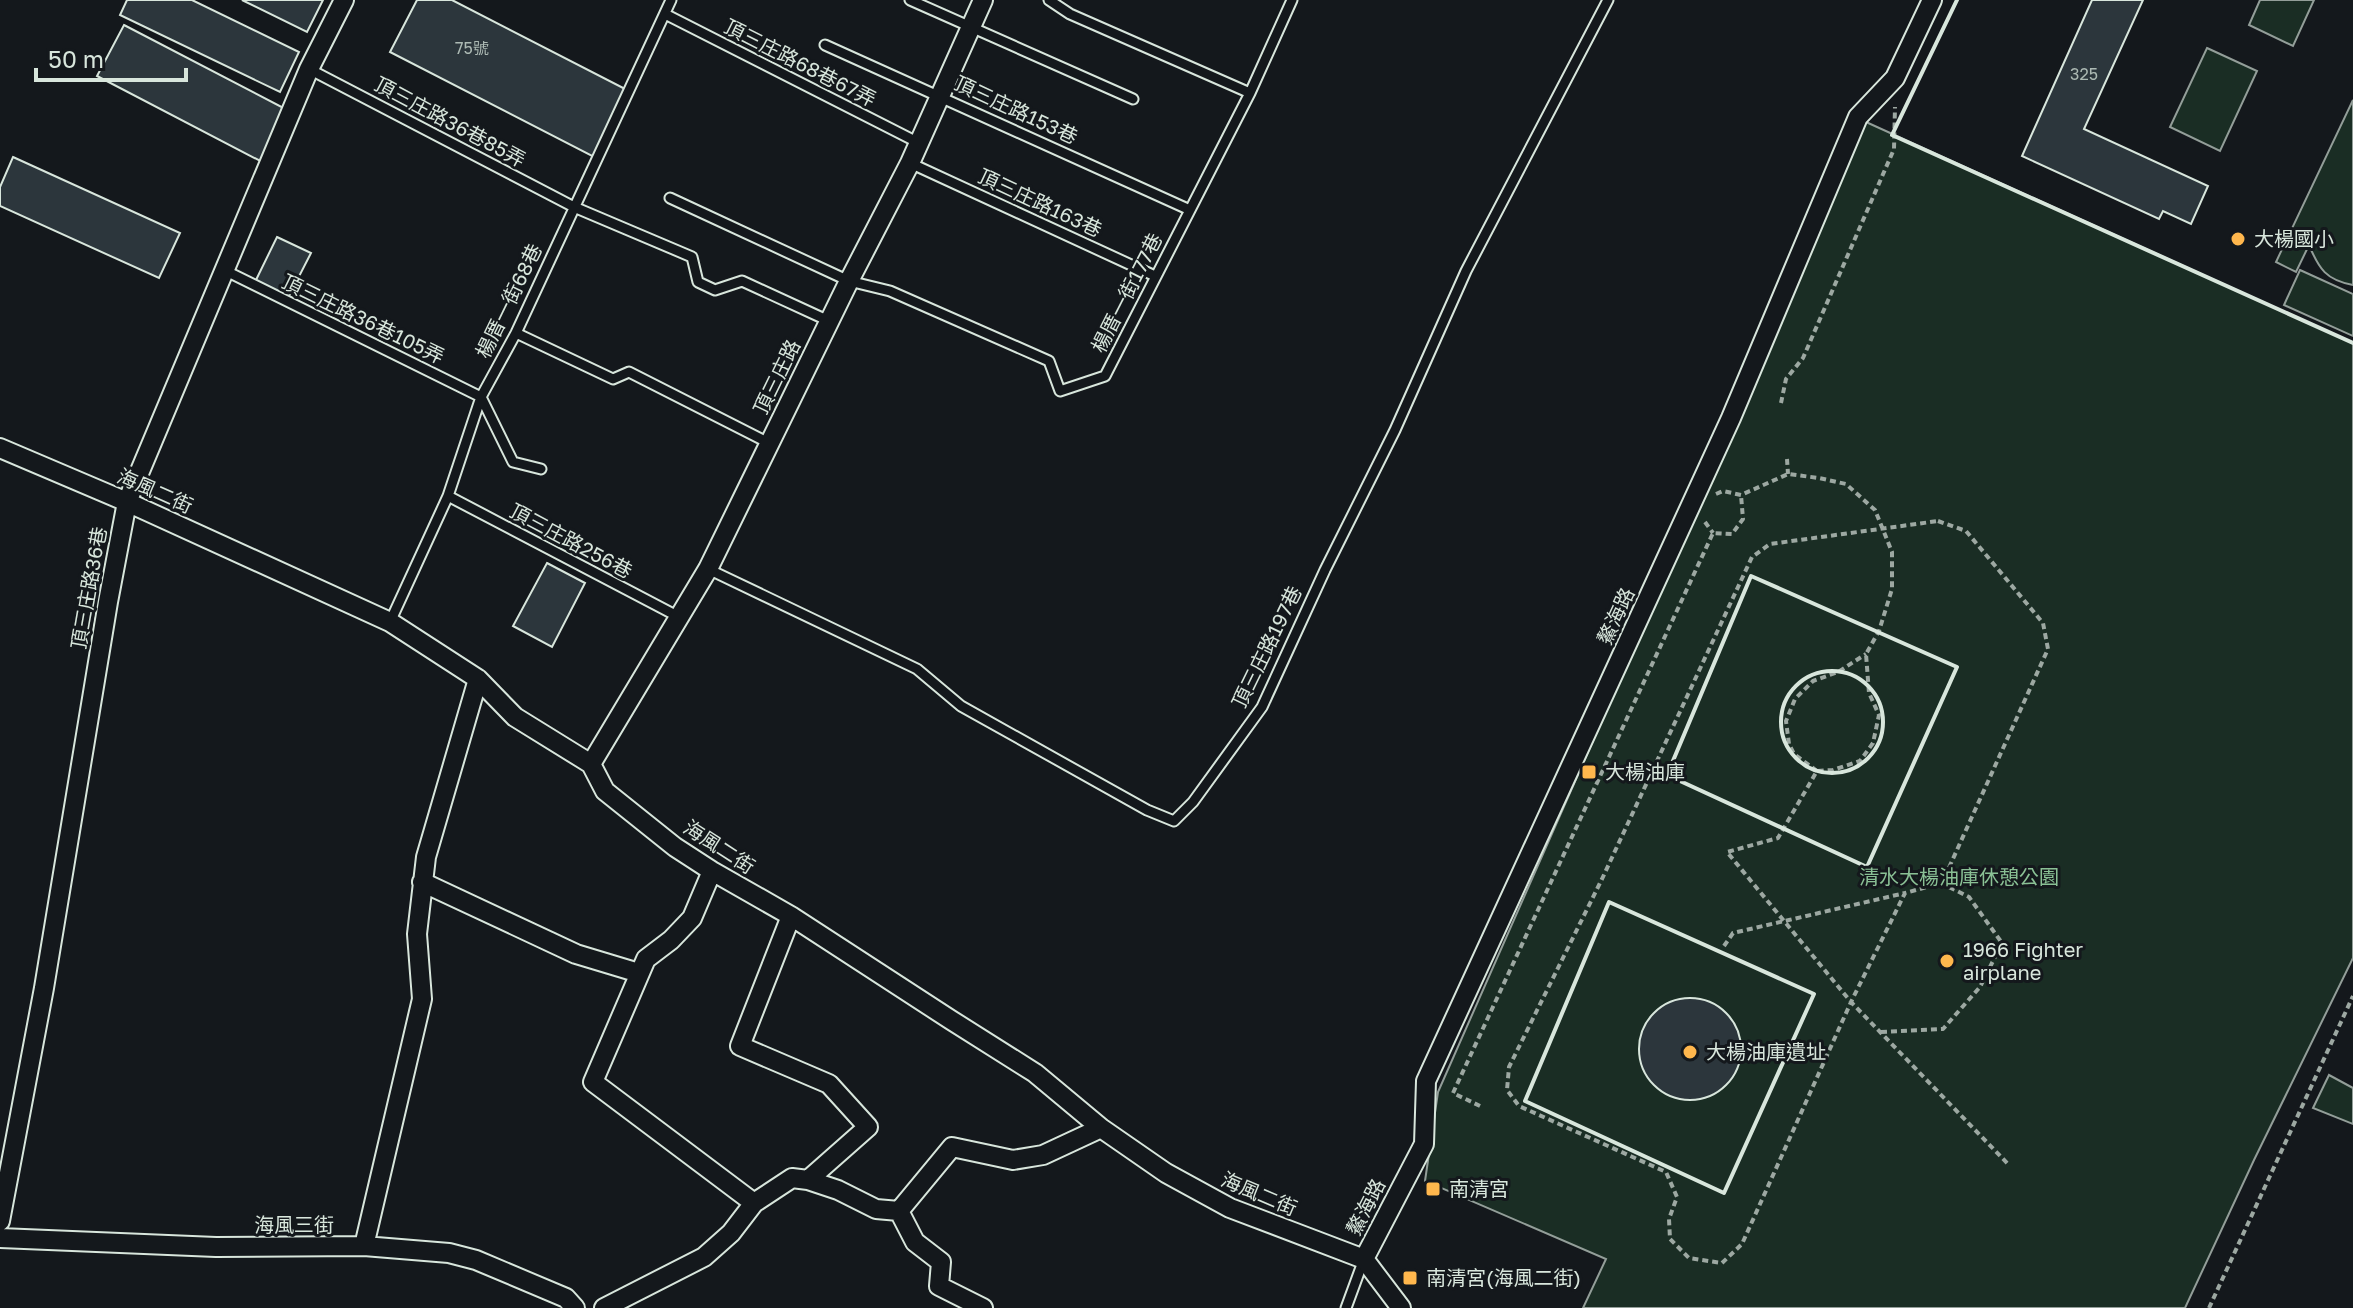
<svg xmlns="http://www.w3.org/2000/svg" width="2353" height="1308" viewBox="0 0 2353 1308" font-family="'Golos Text','Noto Sans TC',sans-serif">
<rect width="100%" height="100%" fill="#14181c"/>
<path fill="#1a2d24" stroke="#939e99" stroke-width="2" d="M 2260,0 L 2314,0 L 2293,46 L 2249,25 Z
M 2207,48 L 2257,71 L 2220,151 L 2170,127 Z
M 2353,100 L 2353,285 C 2326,280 2319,269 2309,245 L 2296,272 L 2276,262 Z
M 1866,122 L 2353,343 L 2353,958 L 2254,1160 L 2185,1308 L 1583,1308 L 1606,1259 L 1425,1181 L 1438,1092 Z
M 2300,270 L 2353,294 L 2353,336 L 2284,305 Z
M 2329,1075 L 2353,1088 L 2353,1124 L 2313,1108 Z"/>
<path fill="#2c363c" stroke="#d8e6dc" stroke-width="2" d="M 127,0 L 192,0 L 299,52 L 280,92 L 120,15 Z
M 242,0 L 323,0 L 307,32 Z
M 417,0 L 452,0 L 631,92 L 596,158 L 390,52 Z
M 2092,0 L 2143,0 L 2084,129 L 2208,186 L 2191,224 L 2163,211 L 2159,219 L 2022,156 Z
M 124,25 L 295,114 L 268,165 L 97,76 Z
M 13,157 L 180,233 L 159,278 L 0,206 L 0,187 Z
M 277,237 L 311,253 L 288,298 L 255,282 Z
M 547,563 L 585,583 L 552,647 L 513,626 Z
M1639 1049a51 51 0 1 1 102 0a51 51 0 1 1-102 0Z"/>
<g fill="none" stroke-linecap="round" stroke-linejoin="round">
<g stroke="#d8e6dc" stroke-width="13">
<path id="lane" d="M 910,0 L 1133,99
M 1049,0 L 1070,14 L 1250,93
M 665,14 L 919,143
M 825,45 L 1190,210
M 309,69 L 574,207 L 692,257 L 698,282 L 715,290 L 742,281 L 829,321
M 910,163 L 1155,276
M 670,198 L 849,281 L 890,291 L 1049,361 L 1060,391 L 1105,376 L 1250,93 L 1292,0
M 224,270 L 481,397 L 513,462 L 541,469
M 516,333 L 613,379 L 629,372 L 769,443
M 448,496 L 679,617
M 708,569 L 917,669 L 961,706 L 1147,810 L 1174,821 L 1193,802 L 1262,707 L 1325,570 L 1395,430 L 1466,271 L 1608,0
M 390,622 L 448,496 L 481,397 L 516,333 L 671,0
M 1346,1308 L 1364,1259"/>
</g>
<g stroke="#d8e6dc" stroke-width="22">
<path id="street" d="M 0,448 L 127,502 L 390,622 L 478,679 L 515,717 L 591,764 L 605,791 L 675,847 L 712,871 L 791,916 L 951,1020 L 1035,1073 L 1101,1128 L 1166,1173 L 1230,1208 L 1364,1259 L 1401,1308
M 591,764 L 708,569 L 849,281 L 910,163 L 983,0
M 712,871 L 692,918 L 671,940 L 646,959 L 593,1082 L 754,1203
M 422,882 L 576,954 L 639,973
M 791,916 L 740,1046 L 829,1084 L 868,1127 L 808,1180
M 899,1211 L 915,1242 L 941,1262 L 939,1286 L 983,1308
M 0,1221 L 44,988 L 108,602 L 127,502 L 309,69 L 344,0
M 0,1238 L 216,1247 L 364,1246 L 449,1253 L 476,1260 L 566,1298 L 575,1308
M 364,1246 L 422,999 L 417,934 L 426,857 L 478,679
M 1364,1259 L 1424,1144 L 1426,1081 L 1731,418 L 1858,117 L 1895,78 L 1932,0
M 604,1308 L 704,1257 L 731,1233 L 754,1203 L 792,1178 L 808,1180 L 838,1190 L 876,1209 L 899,1211 L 952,1147 L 1013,1160 L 1043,1155 L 1101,1128"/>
</g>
<path stroke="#9da8a2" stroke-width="4" stroke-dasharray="6 4" stroke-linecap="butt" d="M 1781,403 L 1786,379 L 1803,358 L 1894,149 L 1895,107
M 1787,459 L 1788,474
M 1716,494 L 1723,491 L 1741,495 L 1788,474 L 1819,478 L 1846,484 L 1875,510 L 1892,552 L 1892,589 L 1879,631 L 1866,654 L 1869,693 L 1879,715 L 1873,743 L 1860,761 L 1833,770 L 1817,771 L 1778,838 L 1727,852 L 1851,1002 L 2009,1165
M 1938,521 L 1966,531 L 2043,623 L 2048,649 L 1942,883 L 1905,893 L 1851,1002 L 1742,1244 L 1722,1263 L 1689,1258 L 1670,1239 L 1669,1219 L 1677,1197 L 1666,1172 L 1519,1106 L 1507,1090 L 1509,1067 L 1602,879 L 1752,557 L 1770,544 Z
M 1705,522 L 1713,533
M 1817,771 L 1794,754 L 1789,744 L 1786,721 L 1795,699 L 1813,681 L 1838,672 L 1866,654
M 1724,946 L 1733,933 L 1905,893
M 1881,1032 L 1943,1029 L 1980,987 L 2002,943 L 1969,897 L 1943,884
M 1480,1106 L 1453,1093 L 1713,533 L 1732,534 L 1743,519 L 1741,495
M 2209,1308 L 2353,996"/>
<use href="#lane" stroke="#14181c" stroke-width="9"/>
<use href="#street" stroke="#14181c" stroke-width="18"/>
<path stroke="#d8e6dc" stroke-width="4" d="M 1957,0 L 1892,135 L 2353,343
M 1751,576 L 1957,667 L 1867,867 L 1667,775 Z
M1781 722a51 51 0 1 1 102 0a51 51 0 1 1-102 0Z
M 1609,902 L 1814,994 L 1724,1193 L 1525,1101 Z"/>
</g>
<g fill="#ffb74d" stroke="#14181c" stroke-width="3">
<circle cx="2238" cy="239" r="8"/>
<rect x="1581" y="764" width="16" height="16" rx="4"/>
<circle cx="1947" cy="961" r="8"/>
<circle cx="1690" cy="1052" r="8"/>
<rect x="1425" y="1181" width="16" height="16" rx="4"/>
<rect x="1402" y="1270" width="16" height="16" rx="4"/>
</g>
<g text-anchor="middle" stroke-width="6" stroke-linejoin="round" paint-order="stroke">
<g font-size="16" fill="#adbab4">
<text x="472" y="54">75號</text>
<text x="2084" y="80">325</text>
</g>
<g font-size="20" fill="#d8e6dc" stroke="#14181c">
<text transform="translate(800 63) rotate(27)" y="7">頂三庄路68巷67弄</text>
<text transform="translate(1016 110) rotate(25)" y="7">頂三庄路153巷</text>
<text transform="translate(450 122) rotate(28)" y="7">頂三庄路36巷85弄</text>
<text transform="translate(1040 203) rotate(25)" y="7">頂三庄路163巷</text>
<text transform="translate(1127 293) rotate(-63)" y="7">楊厝一街177巷</text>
<text transform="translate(509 301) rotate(-64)" y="7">楊厝一街68巷</text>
<text transform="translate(363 319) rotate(26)" y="7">頂三庄路36巷105弄</text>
<text transform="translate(777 377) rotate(-64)" y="7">頂三庄路</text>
<text transform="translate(155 491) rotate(24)" y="7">海風二街</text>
<text transform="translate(571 541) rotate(28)" y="7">頂三庄路256巷</text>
<text transform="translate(89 588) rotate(-80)" y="7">頂三庄路36巷</text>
<text transform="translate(1616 616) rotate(-65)" y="7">鰲海路</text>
<text transform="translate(1267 647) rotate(-64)" y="7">頂三庄路197巷</text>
<text transform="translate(719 847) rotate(33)" y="7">海風二街</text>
<text transform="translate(1259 1194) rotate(23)" y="7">海風二街</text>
<text transform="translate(1366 1207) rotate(-63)" y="7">鰲海路</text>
<text x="294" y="1232">海風三街</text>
</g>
<g font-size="20" fill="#d8e6dc" stroke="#14181c" text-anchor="start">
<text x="2254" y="246">大楊國小</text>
<text x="1605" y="779">大楊油庫</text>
<text x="1963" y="957">1966 Fighter<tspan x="1963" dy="23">airplane</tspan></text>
<text x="1706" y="1059">大楊油庫遺址</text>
<text x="1449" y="1196">南清宮</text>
<text x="1426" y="1285">南清宮(海風二街)</text>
</g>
<g font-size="20" fill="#8ac095" stroke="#14181c">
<text x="1959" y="884">清水大楊油庫休憩公園</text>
</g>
</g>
<path d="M36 68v12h150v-12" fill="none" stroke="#d8e6dc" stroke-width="4"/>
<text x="48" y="68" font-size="24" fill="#d8e6dc" stroke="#14181c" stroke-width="6" paint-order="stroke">50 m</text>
</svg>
